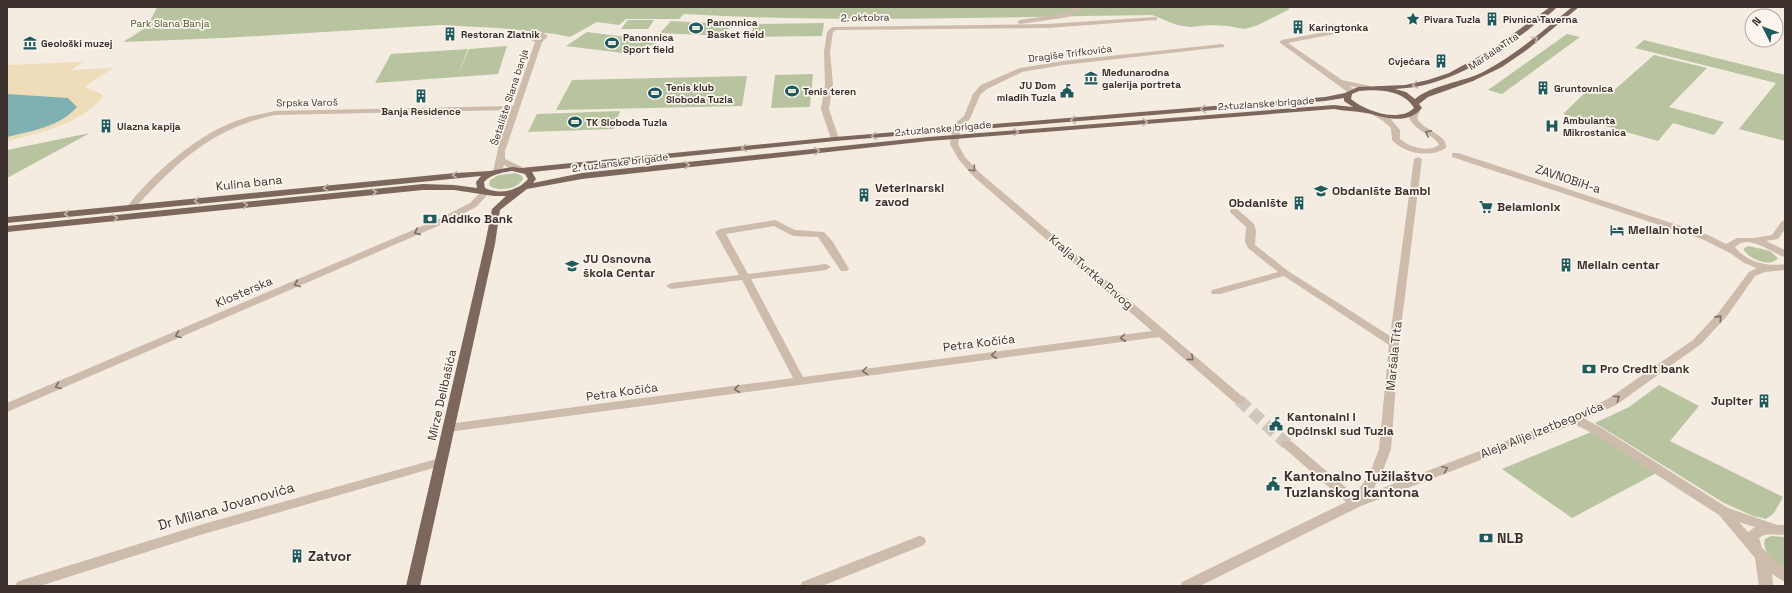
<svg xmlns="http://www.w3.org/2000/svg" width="1792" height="593" viewBox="0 0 1792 593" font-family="'Space Grotesk',sans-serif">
<rect width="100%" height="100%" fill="#f4ebe1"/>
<path fill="#b8c4a0" d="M 157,7 L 1285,7 L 1290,9 L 1258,25 L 1245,29 L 1228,26 L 1210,25 L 1190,27 L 1177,25 L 1152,15 C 996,17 840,23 684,14 L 679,19 L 626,19 L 619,25 L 597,22 L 570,37 L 555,34 L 498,28 L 441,25 L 223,38 L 123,42 C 143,30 147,29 157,7 Z
M 628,20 L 654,20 L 648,29 L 621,29 Z
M 671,21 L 732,24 L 723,36 L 660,33 Z
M 824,23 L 822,36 L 750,37 L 754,24 Z
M 587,32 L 657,41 L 639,55 L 566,46 Z
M 1567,34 L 1580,37 L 1502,94 L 1488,90 Z
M 1644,40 L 1785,75 L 1785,141 L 1739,129 L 1776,83 L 1635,48 Z
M 507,46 L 498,74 L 457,77 L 469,49 Z
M 468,49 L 457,77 L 375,83 L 391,54 Z
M 1654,55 L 1707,68 L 1669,107 L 1724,122 L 1714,135 L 1673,123 L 1658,141 L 1563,114 L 1592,86 L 1612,92 Z
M 813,74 L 810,107 L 771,108 L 775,75 Z
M 747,76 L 742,106 L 556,110 L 572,80 Z
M 620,111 L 614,129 L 528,132 L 537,114 Z
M 90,133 L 7,178 L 7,150 Z
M 516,173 L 522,176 L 523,179 C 518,189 497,193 489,185 L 490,180 L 499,175 Z
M 1749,246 L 1770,251 L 1778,258 C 1771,268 1749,259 1744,250 L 1744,248 Z
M 1659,385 L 1699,406 L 1670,441 L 1783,497 L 1774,513 L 1766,519 L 1753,516 L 1724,503 L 1595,423 L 1629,407 Z
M 1596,430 L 1660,471 L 1572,518 L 1502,469 Z
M 1771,536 L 1785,537 L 1785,569 C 1776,561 1761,553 1765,539 Z"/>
<path fill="#efdcb8" d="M 83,62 L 71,70 L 113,68 L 84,87 L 100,93 L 103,97 C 79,124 41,133 7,141 L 7,137 C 31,131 60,127 77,107 L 7,94 L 7,65 Z"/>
<path fill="#7fb0b2" d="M 7,94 L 68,98 L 77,107 C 60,127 31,131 7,137 Z"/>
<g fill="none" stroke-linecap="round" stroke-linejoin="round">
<path stroke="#cfc6bd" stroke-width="12" stroke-dasharray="12 6" stroke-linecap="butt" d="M 1239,400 L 1287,444"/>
<path fill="#cdbbac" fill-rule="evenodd" d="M 1073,7 L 1079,7 L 1081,9 L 1069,17 L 1020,24 L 1017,22 L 1020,20 L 1067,13 L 1074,9 Z
M 1155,17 L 1157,18 L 1157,20 L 1047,28 L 836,30 L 833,32 L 830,52 L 833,84 L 829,109 L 839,139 L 838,141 L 832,141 L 831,139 L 821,109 L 825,84 L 824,52 L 827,32 L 832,27 L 1047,24 Z
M 1342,29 L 1345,31 L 1344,32 L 1288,43 L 1342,80 L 1370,86 L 1370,90 L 1350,86 L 1356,91 L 1349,93 L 1279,42 L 1282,40 Z
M 542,32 L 548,36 L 542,42 L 505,151 L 505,159 L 522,167 L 522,171 L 516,171 L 504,165 L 500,174 L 497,174 L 493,172 L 499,144 L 511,110 L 275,115 C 212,128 176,163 134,209 L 131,210 L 127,207 C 150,176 195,137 231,123 C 245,117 260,114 275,111 L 513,106 L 535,42 L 527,38 L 531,34 ZM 541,36 L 538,39 L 534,37 L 535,37 Z
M 1222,44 L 1224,45 L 1224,47 L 1063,65 L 1022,72 L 987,89 L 980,95 L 970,119 L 961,126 L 958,144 L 965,157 L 979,172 L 1243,397 L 1245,400 L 1243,403 L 1235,403 L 1159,337 L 448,432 L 444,431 L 442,428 L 444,425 L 448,424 L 793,378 L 742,280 L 671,289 L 666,286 L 671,283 L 739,275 L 715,232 L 720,229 L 775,220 L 795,230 L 824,232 L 833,242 L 849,269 L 847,271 L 841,271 L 818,237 L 793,236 L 774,226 L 726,234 L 748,274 L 826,264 L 831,267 L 826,270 L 751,279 L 803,377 L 1152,331 L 973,176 L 959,160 L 950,144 L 953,125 L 964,116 L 973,94 L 981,85 L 1020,68 L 1063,61 Z
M 1413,109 L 1416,109 L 1420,111 L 1417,118 C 1422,130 1449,135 1446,148 C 1431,158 1404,154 1392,140 L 1391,128 L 1383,121 L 1373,115 L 1377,113 L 1389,117 L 1400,130 L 1400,139 C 1410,147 1427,153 1439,145 C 1435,134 1416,133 1409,118 Z
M 1452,153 L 1458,153 L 1708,235 L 1726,244 L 1737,238 L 1754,238 L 1772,235 L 1782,221 L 1785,220 L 1785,229 L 1778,239 L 1766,241 L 1785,250 L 1785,257 C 1771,253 1749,233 1735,247 C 1746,262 1767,267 1785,264 L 1785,270 L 1765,272 L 1755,276 L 1727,316 L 1701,344 L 1616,405 L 1585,419 L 1600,427 L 1728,508 L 1777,525 L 1785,525 L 1785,535 C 1777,535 1765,532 1759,538 L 1762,548 L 1785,569 L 1785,582 L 1772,574 L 1773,586 L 1759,586 L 1755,558 L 1719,515 L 1592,433 L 1574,424 L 1361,506 L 1200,586 L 1180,586 L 1182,582 L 1346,502 L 1283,447 L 1281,444 L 1283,441 L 1291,441 L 1355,495 L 1370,473 L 1379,449 L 1389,345 L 1284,276 L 1220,294 L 1212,294 L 1211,292 L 1212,290 L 1278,272 L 1248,248 L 1245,242 L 1246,227 L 1231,213 L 1230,211 L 1231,209 L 1237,209 L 1254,224 L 1256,230 L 1255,245 L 1288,271 L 1390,336 L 1414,159 L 1418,157 L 1422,159 L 1399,344 L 1391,449 L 1382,473 L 1372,492 L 1571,416 L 1608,399 L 1693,340 L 1719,312 L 1749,272 L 1757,268 L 1744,263 L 1730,253 L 1702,239 L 1452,157 ZM 1739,522 L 1755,527 L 1748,532 Z
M 486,189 L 490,192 L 476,207 L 445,223 L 7,412 L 7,403 L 439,219 L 470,203 L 483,190 Z
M 440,458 L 444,459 L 446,462 L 444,465 L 200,535 L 40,586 L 15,586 L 17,582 L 22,580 L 200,525 Z
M 919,536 L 924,537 L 926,541 L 924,545 L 822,586 L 800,586 L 802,582 Z"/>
<path fill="#7d675c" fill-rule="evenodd" d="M 1550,7 L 1557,7 C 1549,16 1537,22 1528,30 C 1489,59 1446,87 1395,89 L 1406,92 L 1415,99 C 1431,85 1464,82 1483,72 C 1516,55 1544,30 1572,7 L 1579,7 L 1528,49 L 1502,67 L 1473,81 L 1428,97 L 1419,104 L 1422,108 C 1407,126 1384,117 1366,113 C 1355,111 1344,111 1334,109 L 929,141 L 582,179 L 527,189 L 500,210 L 495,244 L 420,586 L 406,586 L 485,244 L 492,209 L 506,196 L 494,196 L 454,190 L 423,190 L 7,232 L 7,226 L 423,184 L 454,185 L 477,188 L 476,182 L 481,176 L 7,223 L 7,217 L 455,173 L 490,171 L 512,167 L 521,168 L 835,137 L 1325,97 L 1345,93 L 1358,87 L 1405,85 L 1428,80 L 1449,73 L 1491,50 ZM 1359,91 C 1378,89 1404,90 1414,108 C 1399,123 1365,111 1351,99 L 1352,94 ZM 1344,98 L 1344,101 L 1353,107 L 1334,105 L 929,137 L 582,173 L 533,183 L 536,179 L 532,172 L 835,141 L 1325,101 ZM 512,171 L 525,174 L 528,179 C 518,191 499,195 485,188 L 484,182 C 492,174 501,173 512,171 Z"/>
</g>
<defs><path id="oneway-chevron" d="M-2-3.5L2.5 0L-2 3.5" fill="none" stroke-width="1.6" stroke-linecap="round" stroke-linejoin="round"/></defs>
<g stroke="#c2b5ac">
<use href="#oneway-chevron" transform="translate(1535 39) rotate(-38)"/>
<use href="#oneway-chevron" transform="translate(1415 85) rotate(168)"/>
<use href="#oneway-chevron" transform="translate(1203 109) rotate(175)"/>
<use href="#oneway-chevron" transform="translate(1073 120) rotate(175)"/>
<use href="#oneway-chevron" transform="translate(1145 122) rotate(-4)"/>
<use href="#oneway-chevron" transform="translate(1016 132) rotate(-4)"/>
<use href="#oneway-chevron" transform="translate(874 136) rotate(175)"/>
<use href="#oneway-chevron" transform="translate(744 148) rotate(174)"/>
<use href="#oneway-chevron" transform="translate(817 151) rotate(-6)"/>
<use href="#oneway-chevron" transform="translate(687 165) rotate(-6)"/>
<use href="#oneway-chevron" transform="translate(455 175) rotate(176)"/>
<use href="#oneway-chevron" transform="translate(326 188) rotate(174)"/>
<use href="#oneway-chevron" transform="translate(374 192) rotate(-6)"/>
<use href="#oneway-chevron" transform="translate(197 201) rotate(174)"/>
<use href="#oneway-chevron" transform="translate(245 205) rotate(-6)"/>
<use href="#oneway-chevron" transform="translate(67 214) rotate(174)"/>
<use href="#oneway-chevron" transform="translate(115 218) rotate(-6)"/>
</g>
<g stroke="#7d6f65">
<use href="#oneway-chevron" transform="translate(1428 133) rotate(-154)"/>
<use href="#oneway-chevron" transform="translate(973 169) rotate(47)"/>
<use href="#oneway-chevron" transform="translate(417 232) rotate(156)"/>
<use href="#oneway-chevron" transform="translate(297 284) rotate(157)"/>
<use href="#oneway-chevron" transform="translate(1719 318) rotate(-48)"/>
<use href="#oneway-chevron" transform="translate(178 335) rotate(157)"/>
<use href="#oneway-chevron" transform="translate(1123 338) rotate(173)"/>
<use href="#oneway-chevron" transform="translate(994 355) rotate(173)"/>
<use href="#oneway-chevron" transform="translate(1191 358) rotate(41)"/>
<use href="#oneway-chevron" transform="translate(865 371) rotate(173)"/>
<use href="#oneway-chevron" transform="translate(58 386) rotate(157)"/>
<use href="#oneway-chevron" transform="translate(737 389) rotate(172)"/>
<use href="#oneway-chevron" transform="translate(1617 398) rotate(-34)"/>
<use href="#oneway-chevron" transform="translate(1445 469) rotate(-21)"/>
</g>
<defs>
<g id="sight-bare" transform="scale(1.08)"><path d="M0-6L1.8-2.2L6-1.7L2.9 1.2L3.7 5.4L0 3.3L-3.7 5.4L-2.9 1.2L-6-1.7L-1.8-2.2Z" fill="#1f5a5e" stroke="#fbf5ee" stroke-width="2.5" paint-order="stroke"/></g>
<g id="building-bare" transform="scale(1.08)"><path d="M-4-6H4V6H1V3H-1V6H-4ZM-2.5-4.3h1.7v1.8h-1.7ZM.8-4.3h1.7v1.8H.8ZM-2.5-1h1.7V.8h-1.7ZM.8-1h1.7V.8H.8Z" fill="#1f5a5e" stroke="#fbf5ee" stroke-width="2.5" paint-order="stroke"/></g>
<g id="stadium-bare" transform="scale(1.08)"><path d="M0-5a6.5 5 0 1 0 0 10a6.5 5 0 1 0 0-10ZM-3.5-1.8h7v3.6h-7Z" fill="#1f5a5e" stroke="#fbf5ee" stroke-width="2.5" paint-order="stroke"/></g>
<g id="museum-bare" transform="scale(1.08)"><path d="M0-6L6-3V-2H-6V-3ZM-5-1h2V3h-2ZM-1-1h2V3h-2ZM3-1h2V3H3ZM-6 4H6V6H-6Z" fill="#1f5a5e" stroke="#fbf5ee" stroke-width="2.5" paint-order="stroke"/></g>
<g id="civic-bare" transform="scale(1.08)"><path d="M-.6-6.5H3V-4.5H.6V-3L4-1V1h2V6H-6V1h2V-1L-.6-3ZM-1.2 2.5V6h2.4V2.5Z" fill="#1f5a5e" stroke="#fbf5ee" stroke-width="2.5" paint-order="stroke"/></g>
<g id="hospital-bare" transform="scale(1.08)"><path d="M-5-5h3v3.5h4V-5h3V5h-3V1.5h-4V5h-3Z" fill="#1f5a5e" stroke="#fbf5ee" stroke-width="2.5" paint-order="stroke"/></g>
<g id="school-bare" transform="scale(1.08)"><path d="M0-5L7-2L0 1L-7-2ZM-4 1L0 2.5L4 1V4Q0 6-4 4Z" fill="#1f5a5e" stroke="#fbf5ee" stroke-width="2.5" paint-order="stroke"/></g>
<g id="supermarket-bare" transform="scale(1.08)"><path d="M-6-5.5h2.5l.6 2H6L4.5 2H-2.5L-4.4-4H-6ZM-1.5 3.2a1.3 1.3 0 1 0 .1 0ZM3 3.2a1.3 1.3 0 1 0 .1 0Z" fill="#1f5a5e" stroke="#fbf5ee" stroke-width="2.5" paint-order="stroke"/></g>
<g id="bank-bare" transform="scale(1.08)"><path d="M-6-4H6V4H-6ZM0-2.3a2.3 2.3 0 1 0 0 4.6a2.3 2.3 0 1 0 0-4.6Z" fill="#1f5a5e" stroke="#fbf5ee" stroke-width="2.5" paint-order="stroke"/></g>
<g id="hotel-bare" transform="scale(1.08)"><path d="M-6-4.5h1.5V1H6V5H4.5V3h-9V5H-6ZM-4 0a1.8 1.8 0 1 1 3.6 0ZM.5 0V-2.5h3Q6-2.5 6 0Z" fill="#1f5a5e" stroke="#fbf5ee" stroke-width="2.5" paint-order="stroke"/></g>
</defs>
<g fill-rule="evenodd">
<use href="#sight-bare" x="1413" y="19"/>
<use href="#building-bare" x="1492" y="19"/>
<use href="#building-bare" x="1298" y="27"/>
<use href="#stadium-bare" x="696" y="28"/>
<use href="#building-bare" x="450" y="34"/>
<use href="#museum-bare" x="30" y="43"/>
<use href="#stadium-bare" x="612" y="43"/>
<use href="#building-bare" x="1441" y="61"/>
<use href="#museum-bare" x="1091" y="78"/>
<use href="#building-bare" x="1543" y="88"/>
<use href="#stadium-bare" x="792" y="91"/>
<use href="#civic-bare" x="1067" y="91"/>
<use href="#stadium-bare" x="655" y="93"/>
<use href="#building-bare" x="421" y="96"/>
<use href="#stadium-bare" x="575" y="122"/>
<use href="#building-bare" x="106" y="126"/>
<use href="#hospital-bare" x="1552" y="126"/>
<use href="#school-bare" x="1321" y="191"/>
<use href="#building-bare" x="864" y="195"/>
<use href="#building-bare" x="1299" y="203"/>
<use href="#supermarket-bare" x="1486" y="207"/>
<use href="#bank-bare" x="430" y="219"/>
<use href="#hotel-bare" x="1617" y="230"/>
<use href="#building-bare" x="1566" y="265"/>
<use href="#school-bare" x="572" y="266"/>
<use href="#bank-bare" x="1589" y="369"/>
<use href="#building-bare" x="1764" y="401"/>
<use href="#civic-bare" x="1276" y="424"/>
<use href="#civic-bare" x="1273" y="484"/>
<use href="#bank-bare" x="1486" y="538"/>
<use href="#building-bare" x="297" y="556"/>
</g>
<g text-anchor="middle" stroke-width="3.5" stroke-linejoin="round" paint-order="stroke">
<g font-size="10" fill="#3b302b" stroke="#fbf5ee">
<text transform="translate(865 17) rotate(-1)" y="4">2. oktobra</text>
<text transform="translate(1493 51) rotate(-34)" y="4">Maršala Tita</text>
<text transform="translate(1070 53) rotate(-7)" y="4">Dragiše Trifkovića</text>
<text transform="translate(509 97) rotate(-72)" y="4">Šetalište Slana banja</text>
<text transform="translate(307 102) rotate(-1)" y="4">Srpska Varoš</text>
<text transform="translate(1266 103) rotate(-4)" y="4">2. tuzlanske brigade</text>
<text transform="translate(943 128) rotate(-5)" y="4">2. tuzlanske brigade</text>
<text transform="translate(620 162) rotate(-7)" y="4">2. tuzlanske brigade</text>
</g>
<g font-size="10" font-weight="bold" fill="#3b302b" stroke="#fbf5ee" text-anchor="start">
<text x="1424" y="23">Pivara Tuzla</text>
<text x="1503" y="23">Pivnica Taverna</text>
<text x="707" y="26">Panonnica<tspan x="707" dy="12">Basket field</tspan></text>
<text x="1309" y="31">Karingtonka</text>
<text x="461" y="38">Restoran Zlatnik</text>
<text x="623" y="41">Panonnica<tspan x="623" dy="12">Sport field</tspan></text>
<text x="41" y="47">Geološki muzej</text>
<text x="1430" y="65" text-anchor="end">Cvjećara</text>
<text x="1102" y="76">Međunarodna<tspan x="1102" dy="12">galerija portreta</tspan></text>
<text x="1056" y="89" text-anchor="end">JU Dom<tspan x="1056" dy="12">mladih Tuzla</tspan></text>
<text x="666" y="91">Tenis klub<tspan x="666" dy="12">Sloboda Tuzla</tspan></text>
<text x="1554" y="92">Gruntovnica</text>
<text x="803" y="95">Tenis teren</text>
<text x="421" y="115" text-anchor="middle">Banja Residence</text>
<text x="1563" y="124">Ambulanta<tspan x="1563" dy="12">Mikrostanica</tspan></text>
<text x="586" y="126">TK Sloboda Tuzla</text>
<text x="117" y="130">Ulazna kapija</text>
</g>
<g font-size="10" fill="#4a5a2e" stroke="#fbf5ee">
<text x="170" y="27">Park Slana Banja</text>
</g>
<g font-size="12" fill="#3b302b" stroke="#fbf5ee">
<text transform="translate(1568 179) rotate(18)" y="4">ZAVNOBiH-a</text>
<text transform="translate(249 183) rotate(-6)" y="4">Kulina bana</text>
<text transform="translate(1091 272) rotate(41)" y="4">Kralja Tvrtka Prvog</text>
<text transform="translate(244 292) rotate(-23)" y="4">Klosterska</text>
<text transform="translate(979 343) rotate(-7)" y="4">Petra Kočića</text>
<text transform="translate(1394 356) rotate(-84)" y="4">Maršala Tita</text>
<text transform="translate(622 392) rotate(-8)" y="4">Petra Kočića</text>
<text transform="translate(442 395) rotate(-77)" y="4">Mirze Delibašića</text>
<text transform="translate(1542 430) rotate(-22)" y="4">Aleja Alije Izetbegovića</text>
</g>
<g font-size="12" font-weight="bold" fill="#3b302b" stroke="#fbf5ee" text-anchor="start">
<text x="875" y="192">Veterinarski<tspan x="875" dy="14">zavod</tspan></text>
<text x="1332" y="195">Obdanište Bambi</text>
<text x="1288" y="207" text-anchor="end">Obdanište</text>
<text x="1497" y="211">Belamionix</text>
<text x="441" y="223">Addiko Bank</text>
<text x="1628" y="234">Mellain hotel</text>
<text x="583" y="263">JU Osnovna<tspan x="583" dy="14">škola Centar</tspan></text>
<text x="1577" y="269">Mellain centar</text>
<text x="1600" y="373">Pro Credit bank</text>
<text x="1753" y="405" text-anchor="end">Jupiter</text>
<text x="1287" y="421">Kantonalni i<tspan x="1287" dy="14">Općinski sud Tuzla</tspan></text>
</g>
<g font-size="14" font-weight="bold" fill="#3b302b" stroke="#fbf5ee" text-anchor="start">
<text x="1284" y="481">Kantonalno Tužilaštvo<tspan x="1284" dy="16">Tuzlanskog kantona</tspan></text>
<text x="1497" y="543">NLB</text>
<text x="308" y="561">Zatvor</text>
</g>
<g font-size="14" fill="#3b302b" stroke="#fbf5ee">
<text transform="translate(226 506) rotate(-16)" y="5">Dr Milana Jovanovića</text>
</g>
</g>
<rect width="1792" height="593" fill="none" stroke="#3b302b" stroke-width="16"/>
<g transform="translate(1764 28) rotate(312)"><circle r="19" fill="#fbf5ee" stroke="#aea6a0"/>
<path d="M0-3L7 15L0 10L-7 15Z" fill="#1f5a5e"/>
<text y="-6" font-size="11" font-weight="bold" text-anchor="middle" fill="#3b302b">N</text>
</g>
</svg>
